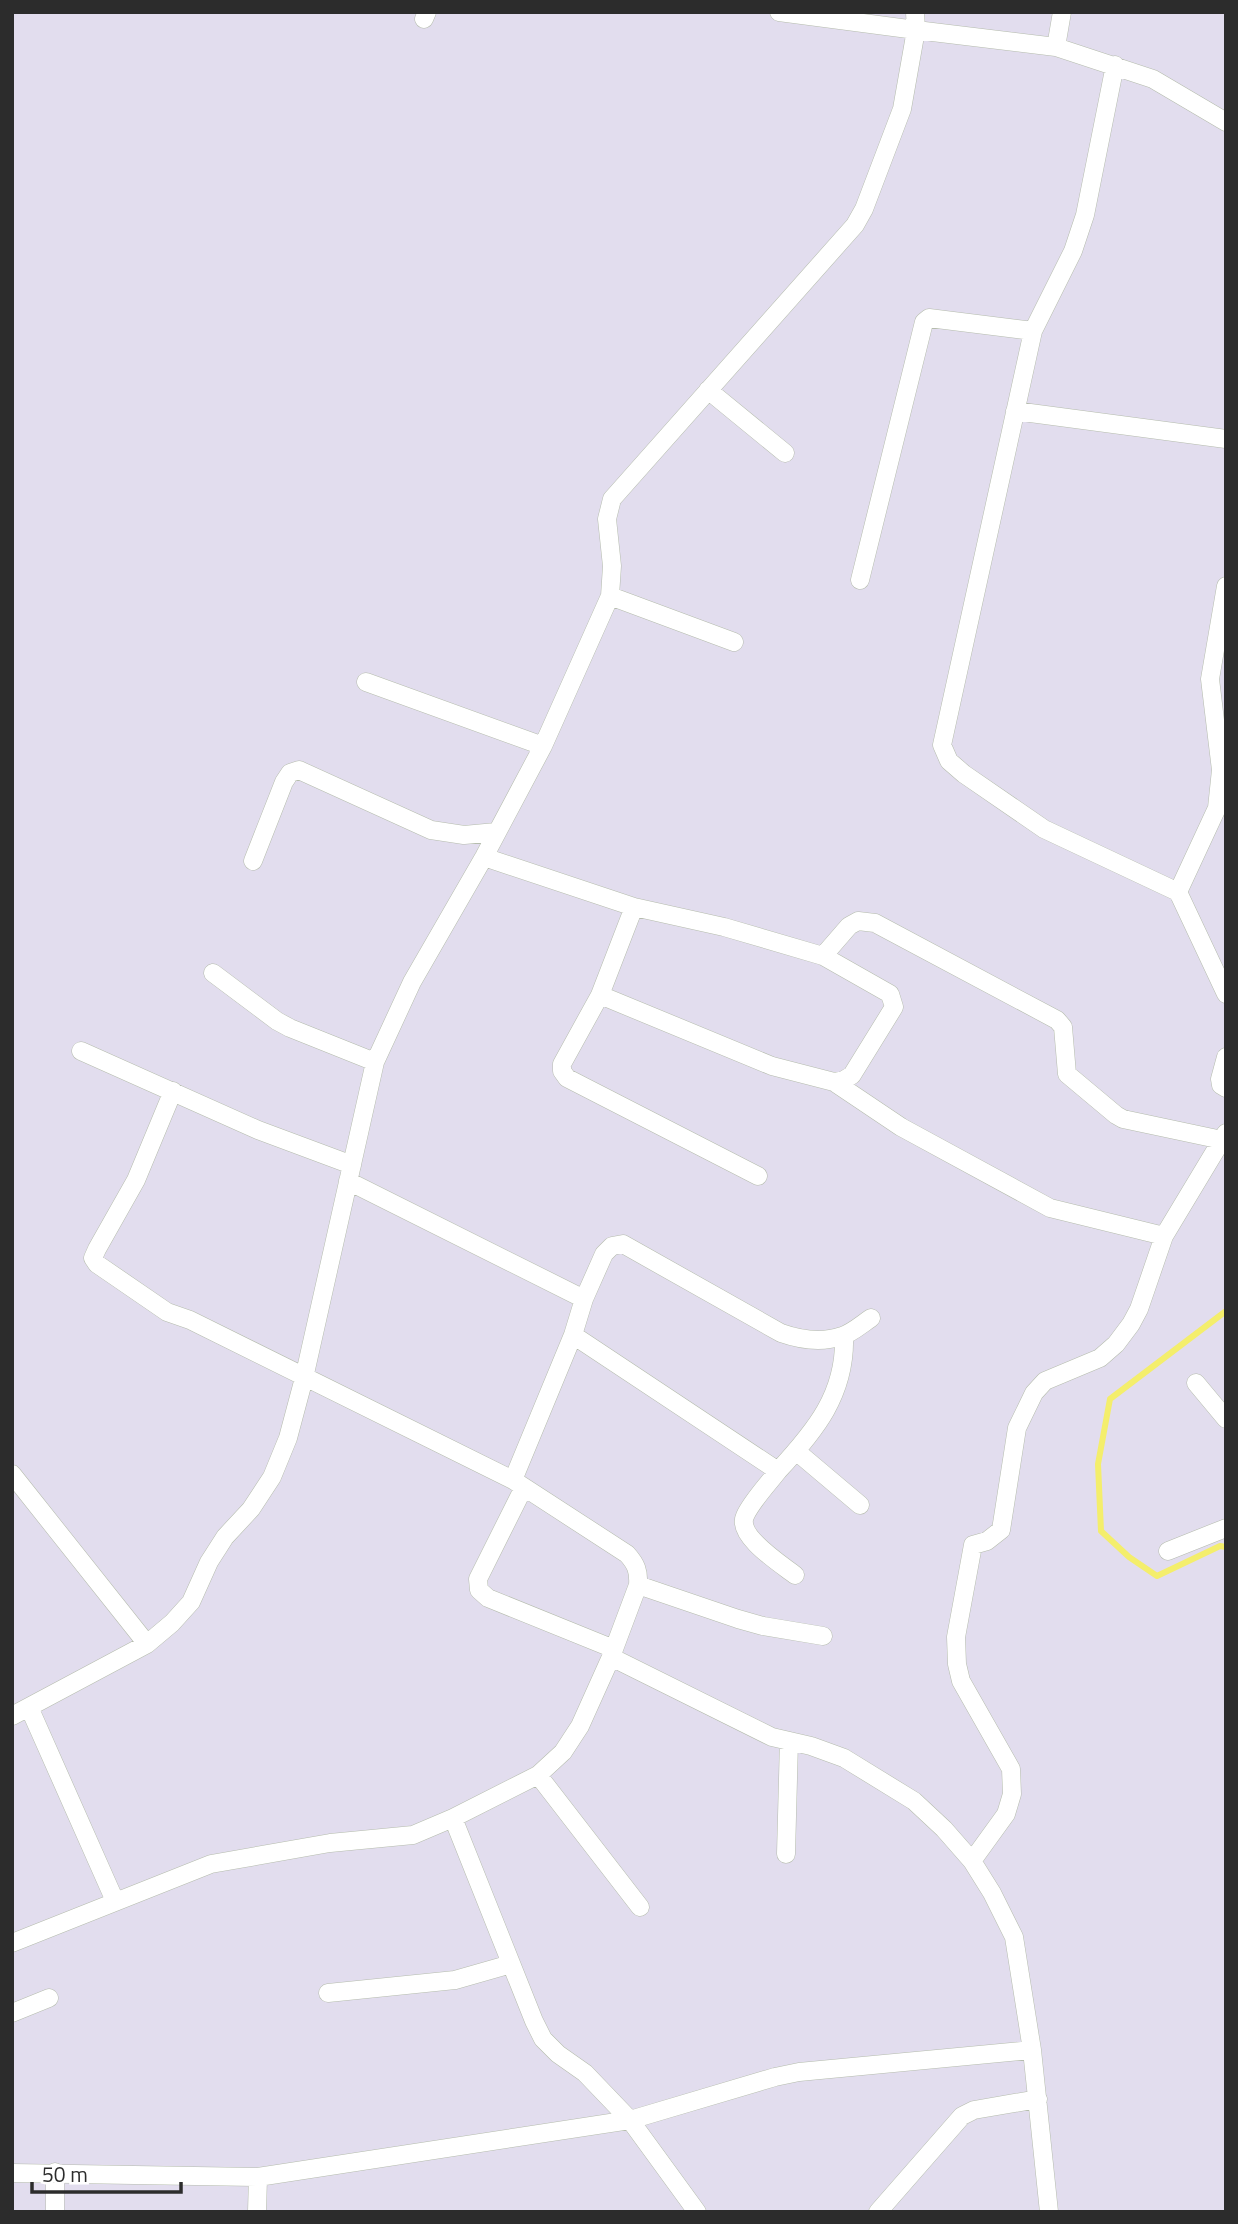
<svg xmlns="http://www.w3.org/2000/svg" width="1238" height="2224" viewBox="0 0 1238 2224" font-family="'Titillium Web',sans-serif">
<rect width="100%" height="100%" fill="#e2ddee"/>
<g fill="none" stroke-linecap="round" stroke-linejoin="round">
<path stroke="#f4ee6c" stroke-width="6" d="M 1226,1311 L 1110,1399 L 1098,1464 L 1101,1531 L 1129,1557 L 1157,1576 L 1220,1546 L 1226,1547"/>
<g stroke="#b5bcad" stroke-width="19">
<path id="minor" d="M 779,12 L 916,30 L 915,12
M 424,19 L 427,12
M 1056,47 L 1062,12
M 1115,65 L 1085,215 L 1073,251 L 1033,331 L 942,745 L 949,761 L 964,774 L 1044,829 L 1178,892 L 1226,994
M 708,390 L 785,453
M 1015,411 L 1226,439
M 860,580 L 924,322 L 929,318 L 1033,331
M 610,596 L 734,642
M 366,682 L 543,746
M 484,857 L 634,907 L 724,927 L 823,956 L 890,994 L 894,1007 L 852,1075 L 844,1080 L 834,1082
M 253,861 L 284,782 L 290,773 L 299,770 L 431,830 L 464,835 L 496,832
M 1178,892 L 1217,808 L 1221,770 L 1210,679 L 1226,586
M 634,907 L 600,995 L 562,1064 L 562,1071 L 567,1078 L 758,1176
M 823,956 L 849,926 L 858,921 L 875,923 L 1057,1020 L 1063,1027 L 1067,1074 L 1116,1115 L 1123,1119 L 1222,1140
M 213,973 L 277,1021 L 290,1028 L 375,1062
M 600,995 L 772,1066 L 834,1082 L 901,1127 L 1050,1208 L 1164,1236
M 81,1051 L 258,1130 L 352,1165
M 1226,1057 L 1220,1079 L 1221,1085 L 1226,1088
M 348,1181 L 584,1299
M 573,1335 L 778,1471 C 768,1484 751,1502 745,1516 C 736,1536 781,1564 795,1575
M 1196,1383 L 1226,1419
M 796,1451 L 860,1505
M 778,1471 C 815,1431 846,1394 844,1336
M 12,1474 L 147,1644
M 513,1480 L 573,1335 L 584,1299 L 604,1254 L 612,1246 L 623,1244 L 781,1333 C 801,1340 822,1343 842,1336 C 852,1333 862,1324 871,1318
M 524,1487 L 478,1579 L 479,1590 L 488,1598 L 614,1649
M 1168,1551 L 1226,1528
M 638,1585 L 738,1619 L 763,1626 L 823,1636
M 611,1657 L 772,1737 L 811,1746 L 844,1758 L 914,1801 L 944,1829 L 972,1861 L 992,1893 L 1014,1937 L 1032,2050 L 1049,2212
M 29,1707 L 115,1901
M 12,1716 L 147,1644 L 172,1623 L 191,1602 L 209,1562 L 225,1537 L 251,1509 L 272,1477 L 288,1438 L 304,1378 L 375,1062 L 412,982 L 484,857 L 543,746 L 610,596 L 612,566 L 607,519 L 612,499 L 855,225 L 864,209 L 902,109 L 916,30 L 1056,47 L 1153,79 L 1226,122
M 538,1775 L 640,1907
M 453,1818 L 534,2021 L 543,2039 L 558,2054 L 585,2073 L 630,2120 L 697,2212
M 786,1854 L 789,1741
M 972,1861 L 1006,1814 L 1012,1794 L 1011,1769 L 961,1681 L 957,1664 L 956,1637 L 973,1545 L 987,1541 L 1001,1530 L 1017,1428 L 1034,1393 L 1045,1381 L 1100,1358 L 1116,1344 L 1131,1324 L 1139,1309 L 1164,1236 L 1226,1133
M 12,1943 L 211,1864 L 330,1843 L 413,1835 L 453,1818 L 538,1775 L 563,1752 L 580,1726 L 611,1657 L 638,1585 C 639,1571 636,1564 627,1554 L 513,1480 L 190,1320 L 167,1312 L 97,1264 L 93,1258 L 97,1249 L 136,1180 L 173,1091
M 328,1993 L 455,1980 L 511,1964
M 12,2013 L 49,1998
M 12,2173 L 258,2177 L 630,2120 L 775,2077 L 799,2072 L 1032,2050
M 55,2212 L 55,2172
M 257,2212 L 258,2177
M 878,2212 L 962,2116 L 974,2110 L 1038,2099"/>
</g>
<use href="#minor" stroke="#fff" stroke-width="18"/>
</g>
<rect width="1238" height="2224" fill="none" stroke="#2c2c2c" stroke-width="28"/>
<path d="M32 2182v10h149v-10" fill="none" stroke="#2c2c2c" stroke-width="3.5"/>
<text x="42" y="2182" font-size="21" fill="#2c2c2c" stroke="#ffffff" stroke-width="5" paint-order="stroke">50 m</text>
</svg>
